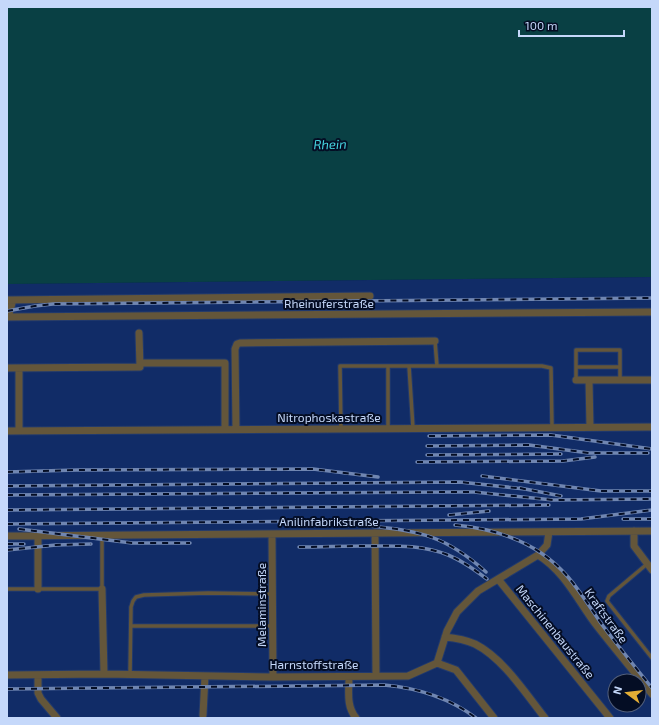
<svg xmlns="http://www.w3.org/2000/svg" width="659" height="725" viewBox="0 0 659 725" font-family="'Exo 2',sans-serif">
<rect width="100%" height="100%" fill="#072056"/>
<path fill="#112c67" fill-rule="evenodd" d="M 652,277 L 652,718 L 7,718 L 7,284 ZM 615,681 L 639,681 L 639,705 L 615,705 Z"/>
<path fill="#094044" d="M 7,7 L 652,7 L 652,277 L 7,284 Z"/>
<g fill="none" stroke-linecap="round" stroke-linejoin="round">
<g stroke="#223a6d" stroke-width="5.5">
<path id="service" d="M 435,341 L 437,366
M 388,366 L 388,428
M 409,366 L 413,428
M 576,367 L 620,367
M 576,380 L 576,350 L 620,350 L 620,380
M 341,429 L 340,366 L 542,366 L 551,368 L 552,427
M 647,564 L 609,596 L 607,601 L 652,658
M 7,589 L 102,589 L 102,535
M 131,626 L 273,626
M 130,675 L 131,607 L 133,601 L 136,597 L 144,595 L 208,593 L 273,594"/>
</g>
<g stroke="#223a6d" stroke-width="9">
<path id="minor" d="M 7,300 L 370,296
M 7,317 L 652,312
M 8,317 L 13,300
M 140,363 L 225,363 L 225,429
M 7,368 L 140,367 L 139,333
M 19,368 L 19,431
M 576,380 L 652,380
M 589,380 L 590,427
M 236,429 L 235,349 L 237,344 L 240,343 L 435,341
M 7,431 L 652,427
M 634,531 L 634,546 L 652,570
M 375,533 L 376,676
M 272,534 L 273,677
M 38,535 L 38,589
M 7,536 L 652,531
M 538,555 C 564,571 577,599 594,622 C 613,647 633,670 652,694
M 498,579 L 610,718
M 102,589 L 104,674
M 445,637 C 455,638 466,640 475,644 C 503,658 526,694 545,718
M 437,663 L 456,670 L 494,718
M 7,675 L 104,674 L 273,677 L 408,676 L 437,663 L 447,631 L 457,612 L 478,591 L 538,555 L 547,545 L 549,532
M 38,675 L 38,693 L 41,699 L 57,718
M 349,677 C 349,691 346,706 356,718
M 203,715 L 205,676"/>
</g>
<use href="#service" stroke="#64563a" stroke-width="3.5"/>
<use href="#minor" stroke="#64563a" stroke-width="7"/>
<g stroke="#7086b1" stroke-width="3.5">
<path id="rail" d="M 7,311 L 35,306 L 53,304 L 652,298
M 429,436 L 551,435 L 652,449
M 427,446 L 529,445 L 589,453 L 648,453
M 427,455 L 561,454
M 417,462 L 563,461 L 595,457
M 7,472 L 77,470 L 313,469 L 378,477
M 482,476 L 601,491 L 652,491
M 7,486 L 460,482 L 525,489
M 520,488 L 561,496
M 7,495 L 453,492 L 474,492 L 553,500 L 652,499
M 7,510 L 549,505
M 449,515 L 489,511
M 623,519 L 652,519
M 7,524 L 581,519 L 652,510
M 455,525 C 498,529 539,543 568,577 C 581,592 591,609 603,626 C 619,647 635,667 652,688
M 368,526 C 420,530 447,537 486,572
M 19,529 L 132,543 L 190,543
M 7,544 L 24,544
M 299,547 C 321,547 342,546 364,546 C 393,546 420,544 448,555 C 463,561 475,570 487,579
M 7,550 L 56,545 L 91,544
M 7,689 L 384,685 C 418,688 448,697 476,718"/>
</g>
<use href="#rail" stroke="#040d24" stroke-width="2" stroke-dasharray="6" stroke-linecap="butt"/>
</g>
<g text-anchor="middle" stroke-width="4" stroke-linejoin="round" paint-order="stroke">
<g font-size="12" fill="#c5d8fa" stroke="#040d24">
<text x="329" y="308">Rheinuferstraße</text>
<text x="329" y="422">Nitrophoskastraße</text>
<text x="329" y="526">Anilinfabrikstraße</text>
<text transform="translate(262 605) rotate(-90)" y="4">Melaminstraße</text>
<text transform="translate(606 616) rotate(54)" y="4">Kraftstraße</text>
<text transform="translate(555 632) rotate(51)" y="4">Maschinenbaustraße</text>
<text x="314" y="669">Harnstoffstraße</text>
</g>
<g font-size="13" font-style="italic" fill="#45d4e0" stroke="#040d24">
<text transform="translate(330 144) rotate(-1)" y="5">Rhein</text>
</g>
</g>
<rect width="659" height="725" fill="none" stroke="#c5d8fa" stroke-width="16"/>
<g transform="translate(627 693) rotate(285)"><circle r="19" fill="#040d24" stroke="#515e7a"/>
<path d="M0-3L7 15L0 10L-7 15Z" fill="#e4ae35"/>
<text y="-6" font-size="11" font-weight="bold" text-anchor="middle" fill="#c5d8fa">N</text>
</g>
<path d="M519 30v6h105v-6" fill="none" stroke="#c5d8fa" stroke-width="2"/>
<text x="525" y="30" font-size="12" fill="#c5d8fa" stroke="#040d24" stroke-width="3" paint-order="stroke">100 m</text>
</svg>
